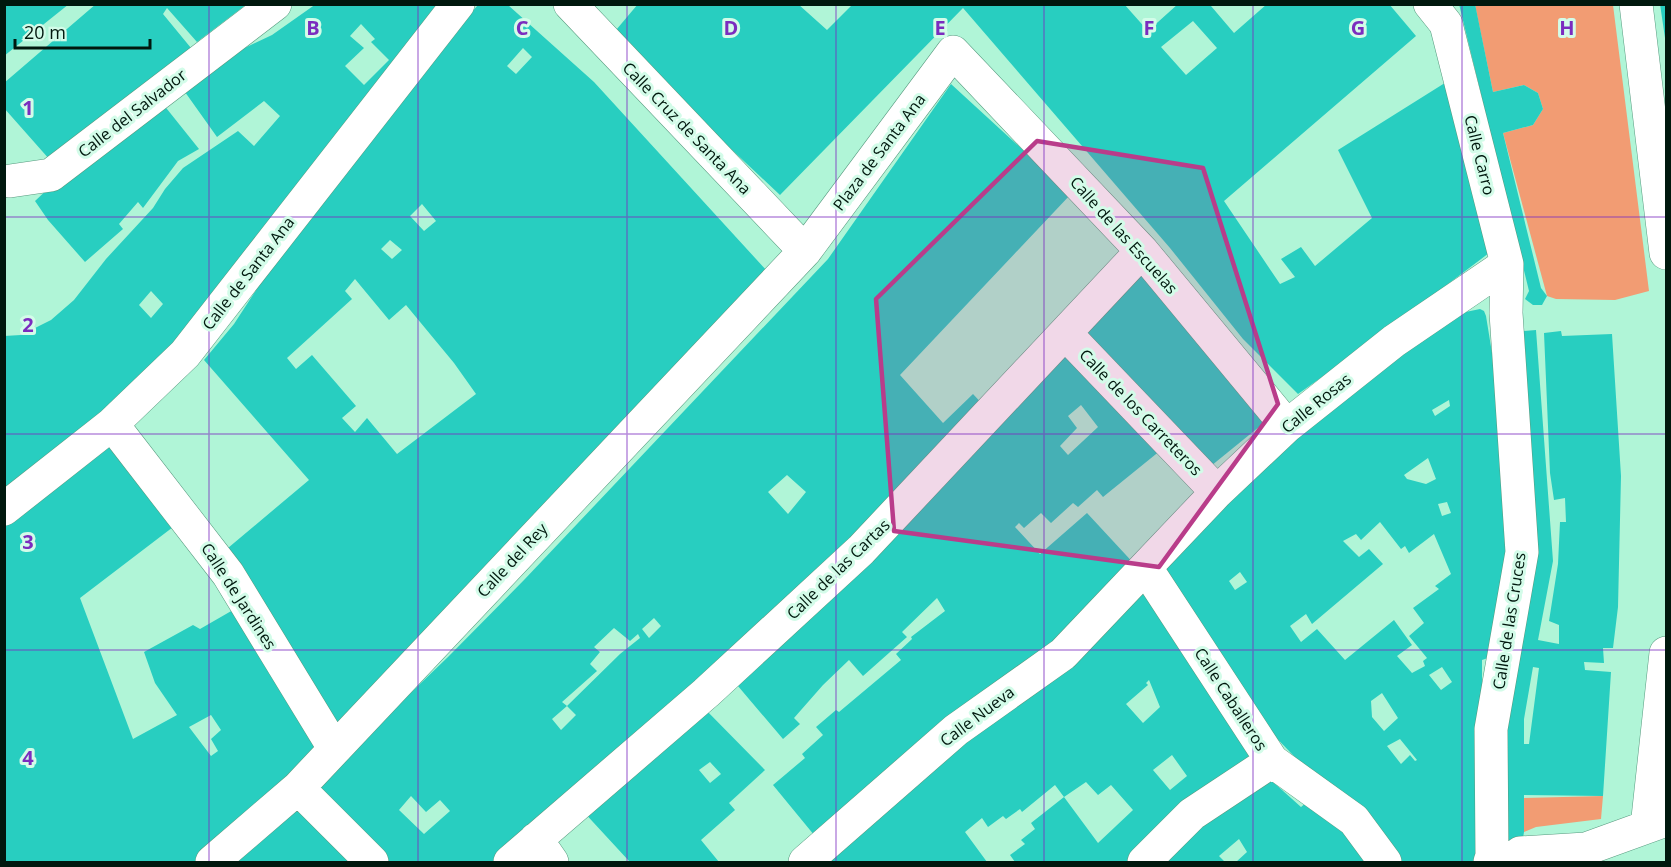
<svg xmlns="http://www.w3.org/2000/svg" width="1671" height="867" viewBox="0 0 1671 867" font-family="'Open Sans',sans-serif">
<rect width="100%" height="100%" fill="#b0f5d7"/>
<path fill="#f29c73" d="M 1475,5 L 1613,5 L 1649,291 L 1615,300 L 1556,299 L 1547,296 L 1503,133 L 1533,125 L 1543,109 L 1538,93 L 1524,85 L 1493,92 Z
M 1603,796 L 1601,819 L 1536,827 L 1524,832 L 1524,798 Z"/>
<path fill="#28cec0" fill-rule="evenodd" d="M 4,4 L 69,4 L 4,56 Z
M 96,4 L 247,4 L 197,42 L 167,8 L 163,14 L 191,48 L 50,160 L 4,108 L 4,83 Z
M 316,4 L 440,4 L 181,351 L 4,490 L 4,336 L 21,335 L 51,320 L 74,300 L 106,259 L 153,208 L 165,189 L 183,168 L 238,131 L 254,146 L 280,116 L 264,101 L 217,137 L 180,85 L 232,54 L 272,35 ZM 361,24 L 375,39 L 371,42 L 389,60 L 364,85 L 345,66 L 364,48 L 350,36 ZM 151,291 L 163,304 L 151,318 L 139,305 Z
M 479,4 L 507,4 L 594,82 L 767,271 L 333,731 L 228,548 L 309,480 L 204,360 L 234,324 L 285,246 L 432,55 ZM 523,48 L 532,57 L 516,74 L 507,66 ZM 422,204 L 436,221 L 424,231 L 410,216 ZM 390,240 L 402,250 L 392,259 L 381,249 ZM 355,279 L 389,320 L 406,305 L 454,363 L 476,394 L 397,454 L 367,418 L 355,432 L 342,418 L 356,406 L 312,355 L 296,369 L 287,358 L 352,299 L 345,291 Z
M 638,4 L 798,4 L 827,30 L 853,4 L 1124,4 L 1148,31 L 1178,4 L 1213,4 L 1211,6 L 1234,33 L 1267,4 L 1389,4 L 1416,36 L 1224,201 L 1280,284 L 1295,277 L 1281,259 L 1301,247 L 1315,266 L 1372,218 L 1338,150 L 1448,81 L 1493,250 L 1370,343 L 1298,394 L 1243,339 L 1170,248 L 963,8 L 780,195 L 611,36 ZM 1193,21 L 1217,48 L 1186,75 L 1161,47 Z
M 1459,4 L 1475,4 L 1493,92 L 1524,85 L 1538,93 L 1543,109 L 1533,125 L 1503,133 L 1541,288 L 1547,296 L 1542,305 L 1533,305 L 1525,299 L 1529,291 Z
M 1660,4 L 1666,4 L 1666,38 L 1665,38 Z
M 951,84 L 1071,194 L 900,375 L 943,423 L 973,394 L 987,409 L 808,588 L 496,862 L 388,862 L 315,785 L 448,657 L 524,580 L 828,259 ZM 787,475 L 806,492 L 788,514 L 768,492 ZM 654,618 L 661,626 L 649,638 L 642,629 ZM 614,628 L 630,641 L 638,634 L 640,638 L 620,654 L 567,706 L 576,715 L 561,730 L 552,719 L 567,706 L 562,702 L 597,671 L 590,664 L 600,652 L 594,647 ZM 411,796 L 426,812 L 440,800 L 450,811 L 424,834 L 399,810 Z
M 159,99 L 199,149 L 178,161 L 143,208 L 138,202 L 119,224 L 123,229 L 85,262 L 48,220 L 35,201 L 68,170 Z
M 1142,273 L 1270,418 L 1206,470 L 1079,329 Z
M 1480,309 L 1484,311 L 1486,316 L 1498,390 L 1508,539 L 1491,657 L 1482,660 L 1482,855 L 1471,862 L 1396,862 L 1262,723 L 1160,563 L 1280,446 L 1456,314 ZM 1449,400 L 1450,406 L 1435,416 L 1432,410 ZM 1428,458 L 1436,479 L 1426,484 L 1407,479 L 1404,475 ZM 1447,502 L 1451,513 L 1442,516 L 1438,504 ZM 1380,522 L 1401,549 L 1405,546 L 1409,553 L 1434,534 L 1451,574 L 1435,586 L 1439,589 L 1413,608 L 1424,623 L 1409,636 L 1427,658 L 1423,661 L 1425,666 L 1412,673 L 1397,656 L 1412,645 L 1394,620 L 1345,660 L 1317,629 L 1301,642 L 1290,626 L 1306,614 L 1312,624 L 1383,564 L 1369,549 L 1359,557 L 1343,541 L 1356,534 L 1361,540 ZM 1240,572 L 1247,582 L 1235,590 L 1229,581 ZM 1442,667 L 1452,682 L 1441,690 L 1429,675 ZM 1382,693 L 1398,718 L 1384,731 L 1372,717 L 1371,701 ZM 1400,739 L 1417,760 L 1415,761 L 1410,755 L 1401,764 L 1387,746 Z
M 1536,330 L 1553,561 L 1538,640 L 1559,644 L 1559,625 L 1549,621 L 1558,564 L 1560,522 L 1566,522 L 1565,498 L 1554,500 L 1550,473 L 1544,333 L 1561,331 L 1562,336 L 1612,334 L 1621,476 L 1618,607 L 1613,648 L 1603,648 L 1604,663 L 1584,662 L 1585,670 L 1611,672 L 1603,796 L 1524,795 L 1524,832 L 1519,862 L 1503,862 L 1507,834 L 1508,718 L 1537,561 L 1523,331 ZM 1533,667 L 1539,668 L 1529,744 L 1524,744 L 1524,719 Z
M 1071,348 L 1161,450 L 1103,497 L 1097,490 L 1078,507 L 1073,503 L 1051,523 L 1041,513 L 1024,528 L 1019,523 L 1015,527 L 1040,554 L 1087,513 L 1138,568 L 819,841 L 773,785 L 805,758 L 802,754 L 823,735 L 816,727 L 836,710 L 839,712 L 901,660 L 896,654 L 912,639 L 911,637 L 945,611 L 937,598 L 902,632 L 907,637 L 863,676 L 849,660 L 823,685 L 794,718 L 800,724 L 783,739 L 732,679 ZM 1081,405 L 1098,427 L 1068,455 L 1060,446 L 1077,428 L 1068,416 Z
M 118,437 L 177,524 L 80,598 L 133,739 L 177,715 L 155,683 L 144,652 L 193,625 L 200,629 L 233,610 L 327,746 L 194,862 L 5,862 L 5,526 ZM 211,715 L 221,730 L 211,739 L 218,751 L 211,756 L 189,727 Z
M 1149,581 L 1257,762 L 1156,837 L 1128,862 L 1015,862 L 1010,855 L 1025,844 L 1021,840 L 1035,829 L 1031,823 L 1064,797 L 1055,785 L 1022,812 L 1020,809 L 1006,819 L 1003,816 L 988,827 L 982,818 L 965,832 L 987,862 L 814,862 ZM 1149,680 L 1160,707 L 1143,723 L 1126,704 L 1148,685 L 1146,683 ZM 1172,755 L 1187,776 L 1170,790 L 1153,770 ZM 1086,782 L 1098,795 L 1111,785 L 1133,810 L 1098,843 L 1064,797 Z
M 702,706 L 765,770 L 729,803 L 735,810 L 701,840 L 719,862 L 627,862 L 629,861 L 581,809 ZM 710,762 L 721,774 L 710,783 L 699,770 Z
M 1263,773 L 1301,807 L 1313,797 L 1377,862 L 1236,862 L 1247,852 L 1239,839 L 1219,856 L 1225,862 L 1156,862 Z
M 300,807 L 351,862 L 229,862 Z"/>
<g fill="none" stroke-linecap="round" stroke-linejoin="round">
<g stroke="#579a7f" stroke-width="34">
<path id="street" d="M 570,4 L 805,251
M 1430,4 L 1446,24 L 1507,264 L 1506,313 L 1522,552 L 1491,729 L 1492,856 L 1490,862
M 1636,4 L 1666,253
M 10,181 L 51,175 L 275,4
M 1065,333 L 1217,492
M 112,424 L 228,574 L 334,748
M 4,509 L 112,424 L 185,354 L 458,4
M 1146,568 L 1272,761 L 1354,820 L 1385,862
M 298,788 L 372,862
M 1647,827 L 1666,653
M 536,839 L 552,862
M 1520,853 L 1586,849 L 1666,820
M 212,862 L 298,788 L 805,251 L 953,52 L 1142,251 L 1287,426
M 510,862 L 706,693 L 861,550 L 1142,251
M 805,862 L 956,730 L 1063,654 L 1217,492 L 1287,426 L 1394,341 L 1507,264
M 1144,862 L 1192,814 L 1272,761"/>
</g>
<use href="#street" stroke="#fff" stroke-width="33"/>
</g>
<path fill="#b93c8a" fill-opacity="0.2" stroke="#b93c8a" stroke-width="4.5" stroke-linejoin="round" d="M 1037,141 L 1203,168 L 1278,404 L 1159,567 L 894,531 L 876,299 Z"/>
<path fill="none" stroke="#7b2cbf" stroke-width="1.5" stroke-opacity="0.55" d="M 209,4 L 209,862M 418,4 L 418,862M 627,4 L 627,862M 836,4 L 836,862M 1044,4 L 1044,862M 1253,4 L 1253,862M 1462,4 L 1462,862M 4,217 L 1666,217M 4,434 L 1666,434M 4,650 L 1666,650"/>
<g text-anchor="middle" stroke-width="6" stroke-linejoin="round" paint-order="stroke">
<g font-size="16" fill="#00180e" stroke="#d3fce9">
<text transform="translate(132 113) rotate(-38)" y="6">Calle del Salvador</text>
<text transform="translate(687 128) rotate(46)" y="6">Calle Cruz de Santa Ana</text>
<text transform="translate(879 152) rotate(-53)" y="6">Plaza de Santa Ana</text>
<text transform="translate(1480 155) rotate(76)" y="6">Calle Carro</text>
<text transform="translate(1124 235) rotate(48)" y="6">Calle de las Escuelas</text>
<text transform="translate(248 273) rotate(-52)" y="6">Calle de Santa Ana</text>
<text transform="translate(1316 403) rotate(-39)" y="6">Calle Rosas</text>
<text transform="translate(1141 412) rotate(46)" y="6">Calle de los Carreteros</text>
<text transform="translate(512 560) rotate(-47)" y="6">Calle del Rey</text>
<text transform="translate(838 569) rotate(-44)" y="6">Calle de las Cartas</text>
<text transform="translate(239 596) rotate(57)" y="6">Calle de Jardines</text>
<text transform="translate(1509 621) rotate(-81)" y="6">Calle de las Cruces</text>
<text transform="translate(1231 699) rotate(57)" y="6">Calle Caballeros</text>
<text transform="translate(977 716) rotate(-37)" y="6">Calle Nueva</text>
</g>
</g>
<g font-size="20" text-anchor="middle" font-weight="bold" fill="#7b2cbf" stroke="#d3fce9" stroke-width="6" stroke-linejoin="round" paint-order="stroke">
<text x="313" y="35">B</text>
<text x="522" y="35">C</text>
<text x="731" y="35">D</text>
<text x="940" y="35">E</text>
<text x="1149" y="35">F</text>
<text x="1358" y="35">G</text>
<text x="1567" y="35">H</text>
<text x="28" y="115">1</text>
<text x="28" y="332">2</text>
<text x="28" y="549">3</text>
<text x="28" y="765">4</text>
</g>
<rect width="1671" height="867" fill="none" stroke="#00180e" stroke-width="12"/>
<path d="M15 39v9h135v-9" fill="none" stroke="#00180e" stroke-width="3"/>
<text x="24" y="39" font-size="18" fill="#00180e" stroke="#d3fce9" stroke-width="4.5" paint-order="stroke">20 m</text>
</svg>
